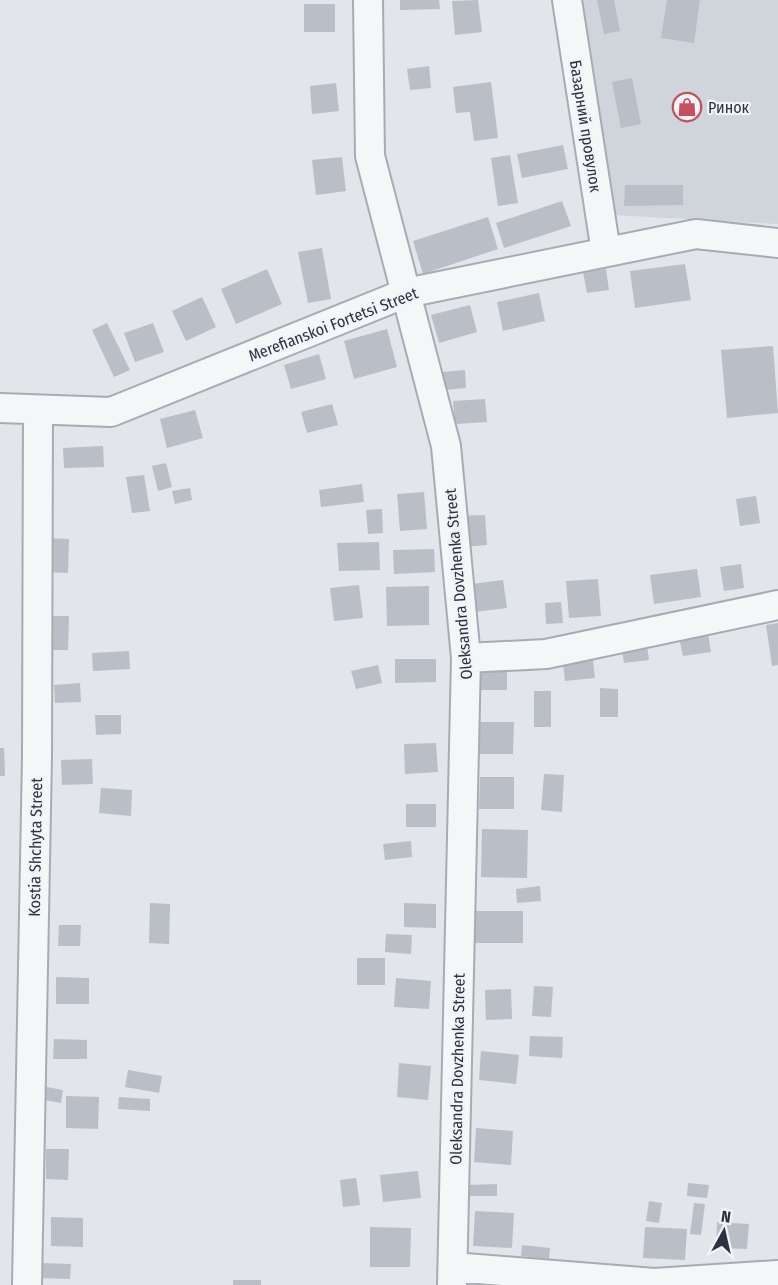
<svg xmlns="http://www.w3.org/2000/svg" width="778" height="1285" viewBox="0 0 778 1285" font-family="'Fira Sans Condensed',sans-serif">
<rect width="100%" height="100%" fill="#e2e5ea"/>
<path fill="#d0d4db" d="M 578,0 L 778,0 L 778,224 L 613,215 Z"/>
<path fill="#babec6" d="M 400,0 L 439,0 L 440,9 L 400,10 Z
M 478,0 L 482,32 L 455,35 L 452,1 Z
M 597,0 L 614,0 L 620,31 L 604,34 Z
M 667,0 L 700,0 L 694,43 L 661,38 Z
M 304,4 L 335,4 L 335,32 L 304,32 Z
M 429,66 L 431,88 L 410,90 L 407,69 Z
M 632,78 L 641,124 L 621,128 L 612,82 Z
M 491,82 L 498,138 L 474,141 L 470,112 L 456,113 L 453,87 Z
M 336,83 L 339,111 L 312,114 L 310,86 Z
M 563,145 L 568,169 L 522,178 L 517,154 Z
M 510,155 L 518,203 L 498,206 L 491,158 Z
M 342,157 L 346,191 L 316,195 L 312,160 Z
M 625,185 L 683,185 L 683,205 L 624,206 Z
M 562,201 L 571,226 L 504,248 L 496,223 Z
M 488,217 L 498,249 L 423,274 L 413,241 Z
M 322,248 L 331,299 L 308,303 L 298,252 Z
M 685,264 L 691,300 L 635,308 L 630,271 Z
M 267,269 L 282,304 L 236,324 L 221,289 Z
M 606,269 L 609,290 L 587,293 L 583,272 Z
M 539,293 L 545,321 L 503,331 L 497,302 Z
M 202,297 L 216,327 L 186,341 L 172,311 Z
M 470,305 L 477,332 L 439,343 L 431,315 Z
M 107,323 L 130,370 L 114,377 L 92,330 Z
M 153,323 L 164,352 L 135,362 L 124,333 Z
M 387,329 L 397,367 L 354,379 L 344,341 Z
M 773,346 L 778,413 L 727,418 L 721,350 Z
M 319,354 L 326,379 L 291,389 L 284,365 Z
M 465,370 L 466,388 L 444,390 L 442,372 Z
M 485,399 L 487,422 L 455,424 L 453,401 Z
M 332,404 L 338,425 L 307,433 L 301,412 Z
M 195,410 L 203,438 L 167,448 L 160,419 Z
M 103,446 L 104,467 L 64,468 L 63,448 Z
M 166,463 L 172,487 L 158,491 L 152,466 Z
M 144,475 L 150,511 L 132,513 L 126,477 Z
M 362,484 L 364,502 L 321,507 L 319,490 Z
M 190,488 L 192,500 L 175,504 L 172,491 Z
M 424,492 L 427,529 L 400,531 L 397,494 Z
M 756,496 L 760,523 L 740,526 L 736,499 Z
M 382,509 L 383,533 L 368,534 L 366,510 Z
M 485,515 L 487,545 L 462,547 L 460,516 Z
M 48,538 L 69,539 L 68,573 L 47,572 Z
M 379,542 L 380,570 L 339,571 L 337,543 Z
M 434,549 L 435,572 L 394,574 L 393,550 Z
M 741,564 L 744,588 L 724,591 L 720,567 Z
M 697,569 L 701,597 L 654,604 L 650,575 Z
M 598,579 L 601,616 L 569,618 L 566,581 Z
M 503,580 L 507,608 L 474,612 L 471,584 Z
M 359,585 L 363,618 L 334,621 L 330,588 Z
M 429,586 L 429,625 L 387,626 L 386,587 Z
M 561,602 L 563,623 L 546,624 L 545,603 Z
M 52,616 L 69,616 L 68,650 L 51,650 Z
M 778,623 L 778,665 L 772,666 L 766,625 Z
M 707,628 L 711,652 L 683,656 L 678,633 Z
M 646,639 L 649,660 L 624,663 L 621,643 Z
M 129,651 L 130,669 L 93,671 L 92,653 Z
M 592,651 L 595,678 L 565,681 L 562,654 Z
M 395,659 L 436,659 L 436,682 L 395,683 Z
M 475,664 L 507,664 L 507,690 L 475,690 Z
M 378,665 L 382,683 L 356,689 L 351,671 Z
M 80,683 L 81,702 L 55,703 L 54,685 Z
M 600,688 L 618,689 L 618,717 L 600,717 Z
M 534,691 L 551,691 L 551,727 L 534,727 Z
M 95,715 L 121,715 L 121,734 L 96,735 Z
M 475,722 L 514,722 L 513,754 L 475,754 Z
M 436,743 L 438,772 L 405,774 L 404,744 Z
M 0,748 L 4,748 L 5,776 L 0,776 Z
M 92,759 L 93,784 L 62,785 L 61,760 Z
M 544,774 L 564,775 L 562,812 L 541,810 Z
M 480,777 L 514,777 L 514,809 L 479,809 Z
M 101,788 L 132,790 L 131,816 L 99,813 Z
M 406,804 L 436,804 L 436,827 L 406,827 Z
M 482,829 L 528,830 L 527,878 L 481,877 Z
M 411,841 L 412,857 L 385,860 L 383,844 Z
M 540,886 L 541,901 L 517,903 L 516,889 Z
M 150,903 L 170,904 L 169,944 L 149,943 Z
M 404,903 L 436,904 L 436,928 L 404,927 Z
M 474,911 L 523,911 L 523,943 L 474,943 Z
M 59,925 L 81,925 L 80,946 L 58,946 Z
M 386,934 L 412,935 L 411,954 L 385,952 Z
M 357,958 L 385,958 L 385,985 L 357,985 Z
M 56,977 L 89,978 L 89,1004 L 56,1004 Z
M 396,978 L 431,981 L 429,1009 L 394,1007 Z
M 534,986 L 553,987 L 551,1017 L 532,1016 Z
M 511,989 L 512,1019 L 486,1020 L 485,990 Z
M 530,1036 L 563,1037 L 562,1058 L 529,1056 Z
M 54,1039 L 87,1040 L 87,1059 L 53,1059 Z
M 481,1051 L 519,1055 L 516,1084 L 479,1080 Z
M 399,1063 L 431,1066 L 428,1100 L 397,1097 Z
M 128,1070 L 162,1076 L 159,1093 L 125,1087 Z
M 47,1087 L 63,1090 L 61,1103 L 44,1100 Z
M 66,1096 L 99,1097 L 98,1129 L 66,1128 Z
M 119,1097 L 150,1099 L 150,1111 L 118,1109 Z
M 476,1128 L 513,1131 L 511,1165 L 474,1162 Z
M 46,1149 L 69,1149 L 68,1180 L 46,1179 Z
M 418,1171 L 421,1198 L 383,1202 L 380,1175 Z
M 356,1178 L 360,1205 L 343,1207 L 340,1180 Z
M 688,1183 L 709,1185 L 707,1198 L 687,1196 Z
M 497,1184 L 497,1196 L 467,1196 L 467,1185 Z
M 649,1201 L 662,1203 L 659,1223 L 646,1221 Z
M 694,1203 L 705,1204 L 701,1235 L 690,1234 Z
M 475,1211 L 514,1213 L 512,1248 L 473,1246 Z
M 51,1217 L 83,1218 L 83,1247 L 51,1246 Z
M 717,1222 L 749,1224 L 747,1249 L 716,1248 Z
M 370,1227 L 411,1228 L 410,1267 L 370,1267 Z
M 645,1227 L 687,1229 L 685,1260 L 643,1258 Z
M 522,1245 L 550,1248 L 549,1259 L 521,1256 Z
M 40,1263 L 71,1264 L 70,1279 L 40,1278 Z
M 233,1280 L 261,1280 L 261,1285 L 233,1285 Z"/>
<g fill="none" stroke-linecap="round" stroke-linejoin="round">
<g stroke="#a7acb4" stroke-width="32">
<path id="minor" d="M 368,0 L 370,156 L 446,446 L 466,658 L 452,1285
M 567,0 L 606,252
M 0,408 L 111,412 L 406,293 L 696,234 L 778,243
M 466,658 L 546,654 L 778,605
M 453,1267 L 654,1283 L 778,1275
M 27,1285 L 37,756 L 38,410"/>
</g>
<use href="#minor" stroke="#f5f6f8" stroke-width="28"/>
</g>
<defs>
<g id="shop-ring" transform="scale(1.5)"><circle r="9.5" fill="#f2f4f7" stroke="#c64f5c" stroke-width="1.5"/><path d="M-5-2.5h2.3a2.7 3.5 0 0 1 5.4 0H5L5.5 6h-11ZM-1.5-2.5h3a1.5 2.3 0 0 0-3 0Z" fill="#c64f5c"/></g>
</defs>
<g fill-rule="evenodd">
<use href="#shop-ring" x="687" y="107"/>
</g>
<g text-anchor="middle" stroke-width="4.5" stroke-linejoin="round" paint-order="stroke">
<g font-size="16" fill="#2b3241" stroke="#f2f4f7" text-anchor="start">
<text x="708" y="113">Ринок</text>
</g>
<g font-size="16" fill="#2b3241" stroke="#f2f4f7">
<text transform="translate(586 126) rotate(81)" y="6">Базарний провулок</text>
<text transform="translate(333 324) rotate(-21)" y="6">Merefianskoi Fortetsi Street</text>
<text transform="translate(458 584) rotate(-95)" y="6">Oleksandra Dovzhenka Street</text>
<text transform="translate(35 847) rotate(-89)" y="6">Kostia Shchyta Street</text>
<text transform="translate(457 1069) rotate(-89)" y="6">Oleksandra Dovzhenka Street</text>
</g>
</g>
<g transform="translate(724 1231) rotate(8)" stroke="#f2f4f7" stroke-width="4.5" paint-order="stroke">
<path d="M0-4.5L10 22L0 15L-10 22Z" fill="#2b3241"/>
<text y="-9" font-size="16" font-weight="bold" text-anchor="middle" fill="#2b3241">N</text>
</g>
</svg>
